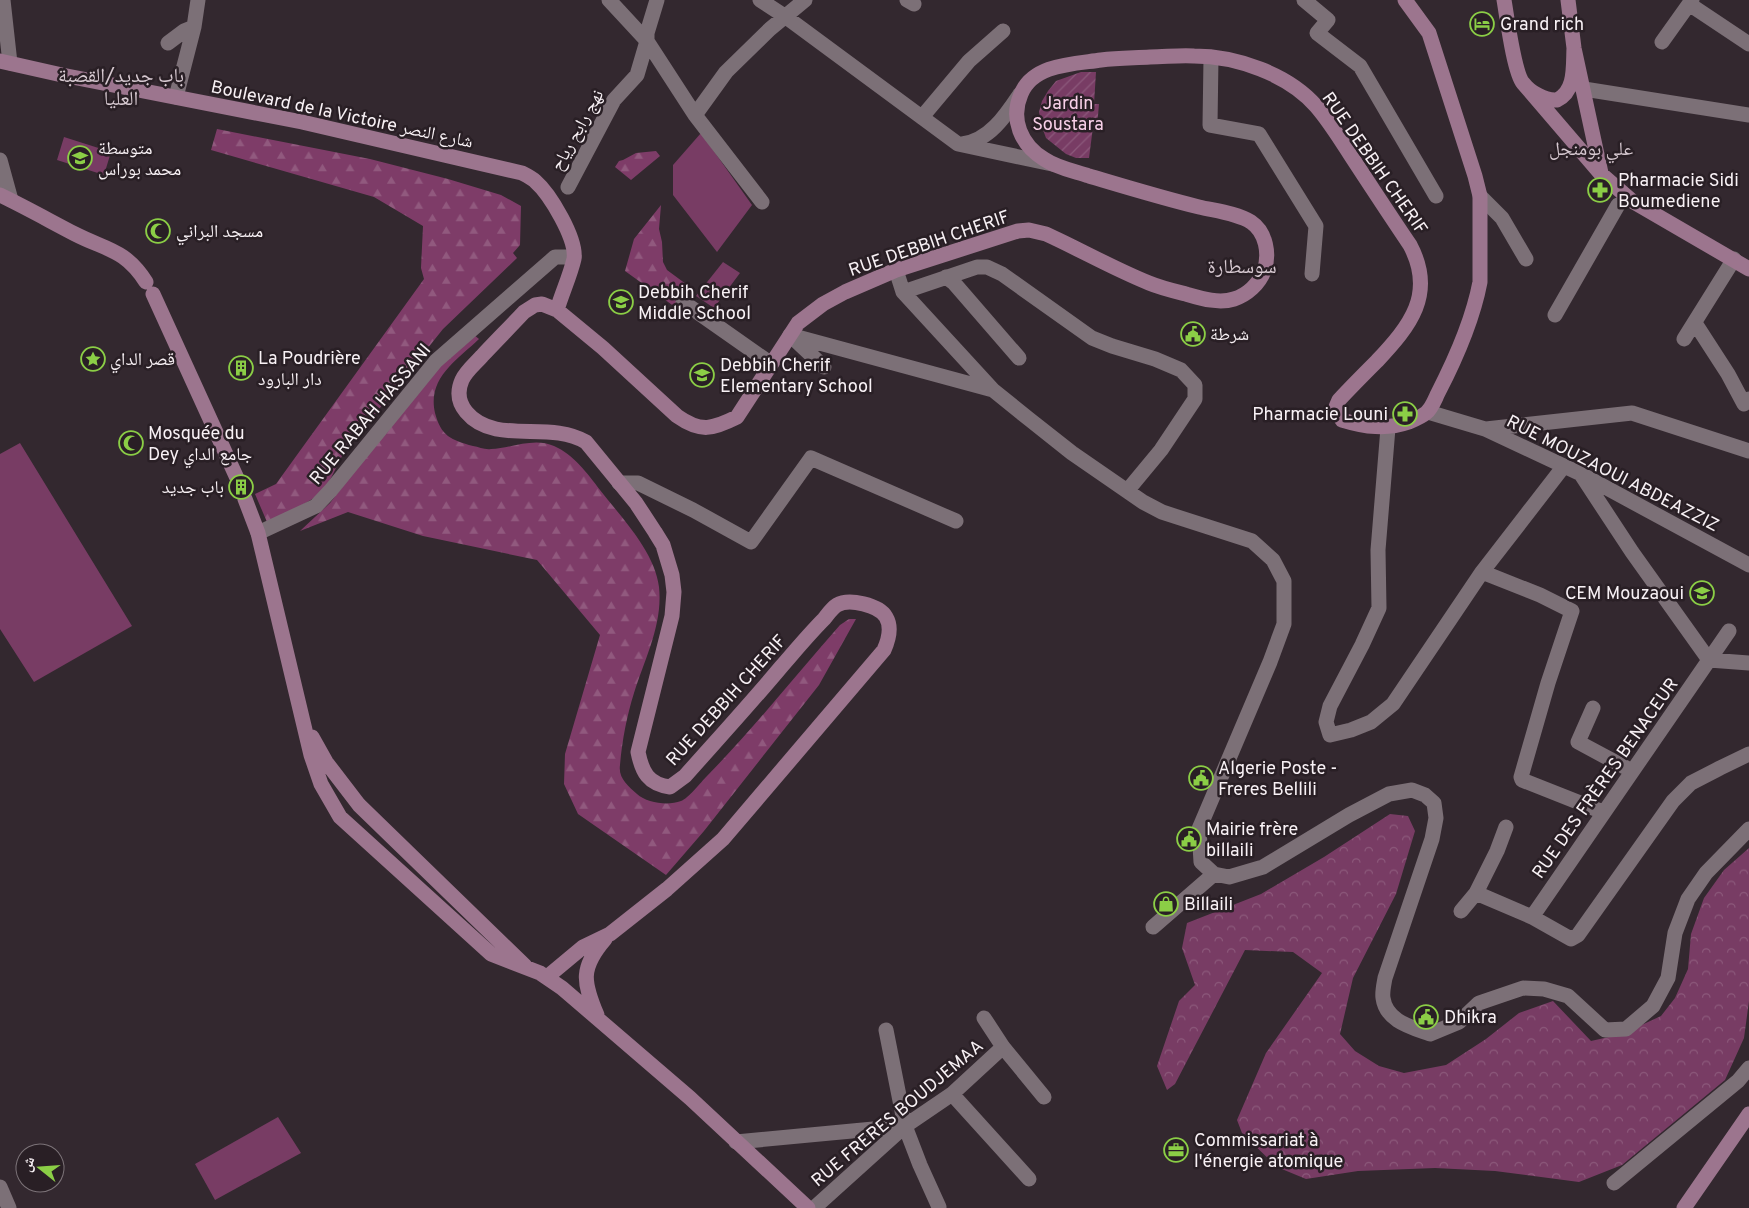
<svg xmlns="http://www.w3.org/2000/svg" width="1749" height="1208" viewBox="0 0 1749 1208" font-family="Overpass,'Noto Naskh Arabic',sans-serif">
<defs>
<pattern id="forest-firs" width="22" height="20" patternUnits="userSpaceOnUse" patternTransform="scale(1.25)"><rect width="22" height="20" fill="#7e3c68"/><path d="M5 1l3.5 6h-7zM16 11l3.5 6h-7z" fill="#91597e"/></pattern>
<pattern id="park-crowns" width="20" height="18" patternUnits="userSpaceOnUse" patternTransform="scale(1.25)"><rect width="20" height="18" fill="#783c64"/><path d="M2 6a3 3 0 1 1 6 0M12 15a3 3 0 1 1 6 0" fill="none" stroke="#8c597b"/></pattern>
<pattern id="garden-furrows" width="10" height="10" patternUnits="userSpaceOnUse" patternTransform="scale(1.25)"><rect width="10" height="10" fill="#783c64"/><path d="M-1 1l2-2M0 10L10 0M9 11l2-2" fill="none" stroke="#8c597b"/></pattern>
</defs>
<rect width="100%" height="100%" fill="#33282f"/>
<path fill="url(#forest-firs)" d="M 217,129 L 370,159 L 448,179 L 501,195 L 521,206 L 520,245 L 513,253 L 517,258 L 443,329 L 343,454 L 326,488 L 314,498 L 292,511 L 267,522 L 255,494 L 276,484 L 424,279 L 421,268 L 423,226 L 374,197 L 211,150 Z
M 656,151 L 660,156 L 631,180 L 615,167 L 619,161 L 623,160 L 636,153 Z
M 661,205 L 659,229 L 662,242 L 663,262 L 667,270 L 690,287 L 675,307 L 625,271 L 634,239 Z
M 474,335 L 479,339 C 457,360 427,378 435,413 C 441,436 451,440 473,446 C 479,447 485,450 491,449 C 512,448 534,437 554,446 C 573,454 588,474 600,490 C 621,517 655,552 659,587 C 663,624 645,658 634,693 C 627,715 622,741 620,765 C 618,778 628,786 637,794 C 647,803 668,806 681,801 C 688,799 701,782 707,776 C 754,728 796,675 840,625 L 849,619 L 856,619 L 819,685 L 704,831 L 666,875 L 578,814 L 564,784 L 565,754 L 600,635 L 537,560 L 423,536 L 348,512 L 300,531 L 330,503 L 410,399 L 439,364 Z"/>
<path fill="url(#park-crowns)" d="M 1390,814 L 1408,816 L 1415,831 L 1396,894 L 1353,978 L 1340,1034 L 1355,1051 L 1379,1066 L 1404,1073 L 1446,1065 L 1486,1039 L 1519,1013 L 1553,1001 L 1591,1041 L 1622,1034 L 1661,1016 L 1675,998 L 1688,969 L 1691,934 L 1704,898 L 1724,870 L 1749,848 L 1749,1001 L 1744,1038 L 1725,1080 L 1622,1165 L 1579,1182 L 1495,1171 L 1435,1168 L 1358,1171 L 1306,1179 L 1277,1167 L 1242,1133 L 1237,1120 L 1266,1053 L 1322,973 L 1293,952 L 1245,950 L 1175,1084 L 1167,1090 L 1157,1066 L 1179,1001 L 1195,985 L 1182,948 L 1187,923 L 1261,894 L 1324,857 Z"/>
<path fill="url(#garden-furrows)" d="M 1081,72 L 1096,72 L 1094,104 L 1099,104 L 1097,127 L 1093,127 L 1089,158 L 1076,158 L 1066,154 L 1046,138 L 1042,127 L 1039,112 L 1042,101 L 1048,91 L 1056,81 Z"/>
<path fill="#783c64" d="M 701,133 L 752,205 L 717,252 L 673,195 L 673,165 Z
M 64,137 L 111,152 L 104,175 L 57,160 Z
M 723,262 L 740,273 L 714,308 L 696,296 Z
M 20,443 L 132,626 L 34,682 L 0,629 L 0,454 Z
M 278,1117 L 301,1153 L 215,1200 L 195,1164 Z"/>
<g fill="none" stroke-linecap="round" stroke-linejoin="round">
<path stroke="#51464d" stroke-width="15" stroke-dasharray="15 8" stroke-linecap="butt" d="M 236,476 L 245,499"/>
<path stroke="#7c7077" stroke-width="15" d="M 3,0 L 10,63
M 609,0 L 647,41 L 695,115 L 762,202
M 760,0 L 786,17 L 958,144 L 1052,164
M 907,0 L 914,4
M 1304,0 L 1328,20 L 1317,33 L 1360,66 L 1436,196
M 1689,4 L 1749,44
M 1662,42 L 1692,0
M 168,43 L 184,31 L 194,27
M 1211,58 L 1210,125 L 1259,134 L 1316,226 L 1312,274
M 1584,89 L 1749,115
M 176,97 L 194,27 L 198,0
M 695,115 L 726,72 L 770,29 L 805,0
M 922,117 L 969,61 L 1003,31
M 962,144 C 989,141 1006,115 1020,94
M 0,160 L 11,200
M 568,187 L 614,100 L 637,75 L 647,41 L 647,33 L 657,0
M 1480,196 L 1502,218 L 1526,259
M 896,270 L 903,292 L 993,390 L 1029,419 L 1072,453 L 1143,502 L 1162,512 L 1252,541 L 1273,560 L 1284,581 L 1284,624 L 1270,662 L 1199,829 L 1201,862 L 1214,874 L 1229,877 L 1263,867 L 1349,815 L 1389,794 L 1412,790 L 1425,795 L 1434,803 L 1436,818 L 1432,839 L 1385,978 C 1384,984 1382,992 1383,998 C 1386,1021 1411,1027 1430,1034 L 1459,1022 L 1479,1003 L 1523,988 L 1544,989 L 1568,996 L 1605,1030 L 1626,1029 L 1653,1006 L 1668,978 L 1675,933 L 1688,899 L 1706,873 L 1749,829
M 946,277 L 954,283 L 1019,358
M 903,292 L 977,267 L 987,267 L 1002,274 L 1092,338 L 1112,346 L 1155,359 L 1181,370 L 1195,385 L 1195,399 L 1161,450 L 1127,491
M 683,302 L 770,363
M 1555,315 L 1618,205
M 1695,323 L 1728,374 L 1744,404 L 1749,399
M 790,335 L 993,390
M 791,336 L 824,367
M 1684,339 L 1734,259
M 1428,412 L 1485,429 L 1581,474 L 1749,565
M 1388,428 L 1378,550 L 1379,608 L 1362,645 L 1330,706 L 1326,722 L 1330,735 L 1351,730 L 1371,722 L 1393,704 L 1482,572 L 1540,595 L 1572,611 L 1548,683 L 1521,777 L 1522,780 L 1603,812
M 1486,429 L 1632,413 L 1749,451
M 1582,476 L 1632,552 L 1709,660
M 619,483 L 638,483 L 693,510 L 751,542 L 811,458 L 956,521
M 258,533 L 316,506 L 331,490 L 436,361 L 555,257 L 574,257
M 1482,572 L 1564,466
M 1709,660 L 1749,663
M 1593,708 L 1578,742 L 1632,771
M 1476,893 L 1532,917 L 1571,939 L 1578,935 L 1673,801 L 1691,783 L 1720,768 L 1749,754
M 1461,911 L 1476,893 L 1497,851 L 1506,827
M 1532,917 L 1729,631
M 1153,927 L 1214,874
M 984,1018 L 1003,1047 L 1044,1097
M 886,1030 L 905,1126 L 920,1165 L 939,1207
M 952,1094 L 1029,1179
M 736,1142 L 905,1126
M 1614,1183 L 1738,1081 L 1749,1068
M 0,1187 L 9,1208
M 814,1208 L 905,1126 L 952,1094 L 1003,1047"/>
<path stroke="#9c758e" stroke-width="15" d="M 1504,0 C 1507,17 1514,72 1523,83 C 1530,92 1545,101 1557,100 C 1576,91 1573,66 1574,48
M 1568,0 L 1574,48 L 1601,173
M 0,61 L 62,75 L 302,122 L 522,173 C 526,175 532,178 535,181 C 550,194 577,239 574,259 C 570,276 562,293 557,310
M 1523,83 L 1601,174 L 1632,201 L 1749,269
M 0,195 C 25,207 50,221 75,234 C 106,250 125,249 146,282
M 153,294 L 236,476
M 245,499 L 258,533 L 311,755 L 321,784 L 340,817 L 491,954 L 540,973 L 562,988 L 690,1098 L 808,1208
M 312,737 L 326,762 L 359,805 L 525,966
M 547,977 L 583,947 L 610,934 L 667,889 L 723,839 L 884,650 C 888,641 892,627 886,617 C 879,605 849,598 837,605 C 832,608 828,614 824,619 C 809,634 795,651 781,667 C 750,704 717,740 685,776 L 670,787 C 648,784 642,772 638,752 L 672,616 L 674,592 L 672,575 L 663,545 L 655,532 L 636,503 L 586,442 C 559,426 525,435 496,429 C 473,424 451,405 462,380 C 466,371 475,364 482,356 C 496,341 510,327 524,312 L 535,305 L 542,304 L 557,310 L 603,348 L 677,416 C 701,433 713,429 737,417 L 798,323 L 823,304 L 845,292 L 896,270 L 1018,231 L 1029,230 L 1046,234 C 1081,250 1114,269 1149,283 C 1161,288 1174,291 1186,294 C 1200,298 1218,304 1234,299 C 1247,295 1259,284 1264,271 C 1270,254 1266,232 1251,222 C 1236,213 1216,211 1199,207 C 1162,198 1126,187 1089,176 C 1074,171 1057,168 1044,159 C 1021,145 1010,119 1021,94 C 1033,64 1074,64 1101,60 C 1118,58 1134,58 1150,57 C 1165,57 1179,55 1194,56 C 1236,56 1288,74 1316,106 C 1330,122 1342,142 1353,159 C 1372,188 1391,217 1410,245 C 1436,294 1410,326 1377,361 C 1364,374 1351,387 1339,400 L 1336,407 L 1342,420 C 1365,427 1386,430 1409,422 C 1416,419 1421,417 1426,413 C 1432,408 1435,399 1438,393 C 1455,360 1473,319 1480,282 L 1480,196 L 1475,176 L 1429,33 L 1405,0
M 597,1015 C 583,982 580,968 605,939
M 1684,1208 L 1749,1114"/>
</g>
<defs>
<g id="hotel-ring" transform="scale(1.25)"><circle r="9.5" fill="#291f25" stroke="#8bce46" stroke-width="1.5"/><path d="M-6-4.5h1.5V1H6V5H4.5V3h-9V5H-6ZM-4 0a1.8 1.8 0 1 1 3.6 0ZM.5 0V-2.5h3Q6-2.5 6 0Z" fill="#8bce46"/></g>
<g id="school-ring" transform="scale(1.25)"><circle r="9.5" fill="#291f25" stroke="#8bce46" stroke-width="1.5"/><path d="M0-5L7-2L0 1L-7-2ZM-4 1L0 2.5L4 1V4Q0 6-4 4Z" fill="#8bce46"/></g>
<g id="pharmacy-ring" transform="scale(1.25)"><circle r="9.5" fill="#291f25" stroke="#8bce46" stroke-width="1.5"/><path d="M-2-6h4v4h4v4h-4v4h-4v-4h-4v-4h4Z" fill="#8bce46"/></g>
<g id="mosque-ring" transform="scale(1.25)"><circle r="9.5" fill="#291f25" stroke="#8bce46" stroke-width="1.5"/><path d="M3.5-4.9A6 6 0 1 0 3.5 4.9A5 5 0 1 1 3.5-4.9Z" fill="#8bce46"/></g>
<g id="civic-ring" transform="scale(1.25)"><circle r="9.5" fill="#291f25" stroke="#8bce46" stroke-width="1.5"/><path d="M-.6-6.5H3V-4.5H.6V-3L4-1V1h2V6H-6V1h2V-1L-.6-3ZM-1.2 2.5V6h2.4V2.5Z" fill="#8bce46"/></g>
<g id="sight-ring" transform="scale(1.25)"><circle r="9.5" fill="#291f25" stroke="#8bce46" stroke-width="1.5"/><path d="M0-6L1.8-2.2L6-1.7L2.9 1.2L3.7 5.4L0 3.3L-3.7 5.4L-2.9 1.2L-6-1.7L-1.8-2.2Z" fill="#8bce46"/></g>
<g id="building-ring" transform="scale(1.25)"><circle r="9.5" fill="#291f25" stroke="#8bce46" stroke-width="1.5"/><path d="M-4-6H4V6H1V3H-1V6H-4ZM-2.5-4.3h1.7v1.8h-1.7ZM.8-4.3h1.7v1.8H.8ZM-2.5-1h1.7V.8h-1.7ZM.8-1h1.7V.8H.8Z" fill="#8bce46"/></g>
<g id="shop-ring" transform="scale(1.25)"><circle r="9.5" fill="#291f25" stroke="#8bce46" stroke-width="1.5"/><path d="M-5-2.5h2.3a2.7 3.5 0 0 1 5.4 0H5L5.5 6h-11ZM-1.5-2.5h3a1.5 2.3 0 0 0-3 0Z" fill="#8bce46"/></g>
<g id="office-ring" transform="scale(1.25)"><circle r="9.5" fill="#291f25" stroke="#8bce46" stroke-width="1.5"/><path d="M-6-3h4V-5.5h4V-3h4V5H-6ZM-1-4.5V-3h2v-1.5ZM-6 0V1H6V0Z" fill="#8bce46"/></g>
</defs>
<g fill-rule="evenodd">
<use href="#hotel-ring" x="1482" y="24"/>
<use href="#school-ring" x="80" y="158"/>
<use href="#pharmacy-ring" x="1600" y="190"/>
<use href="#mosque-ring" x="158" y="231"/>
<use href="#school-ring" x="621" y="302"/>
<use href="#civic-ring" x="1193" y="334"/>
<use href="#sight-ring" x="93" y="359"/>
<use href="#building-ring" x="241" y="368"/>
<use href="#school-ring" x="702" y="375"/>
<use href="#pharmacy-ring" x="1405" y="414"/>
<use href="#mosque-ring" x="131" y="443"/>
<use href="#building-ring" x="241" y="487"/>
<use href="#school-ring" x="1702" y="593"/>
<use href="#civic-ring" x="1201" y="778"/>
<use href="#civic-ring" x="1189" y="839"/>
<use href="#shop-ring" x="1166" y="904"/>
<use href="#civic-ring" x="1426" y="1017"/>
<use href="#office-ring" x="1176" y="1150"/>
</g>
<g text-anchor="middle" stroke-width="5" stroke-linejoin="round" paint-order="stroke">
<g font-size="18" fill="#f8f1f5" stroke="#291f25" text-anchor="start">
<text x="1500" y="30">Grand rich</text>
<text x="98" y="154">متوسطة<tspan x="98" dy="21">محمد بوراس</tspan></text>
<text x="1618" y="186">Pharmacie Sidi<tspan x="1618" dy="21">Boumediene</tspan></text>
<text x="176" y="237">مسجد البراني</text>
<text x="638" y="298">Debbih Cherif<tspan x="638" dy="21">Middle School</tspan></text>
<text x="1210" y="340">شرطة</text>
<text x="258" y="364">La Poudrière<tspan x="258" dy="21">دار البارود</tspan></text>
<text x="110" y="365">قصر الداي</text>
<text x="720" y="371">Debbih Cherif<tspan x="720" dy="21">Elementary School</tspan></text>
<text x="1388" y="420" text-anchor="end">Pharmacie Louni</text>
<text x="148" y="439">Mosquée du<tspan x="148" dy="21">Dey جامع الداي</tspan></text>
<text x="224" y="493" text-anchor="end">باب جديد</text>
<text x="1684" y="599" text-anchor="end">CEM Mouzaoui</text>
<text x="1218" y="774">Algerie Poste -<tspan x="1218" dy="21">Freres Bellili</tspan></text>
<text x="1206" y="835">Mairie frère<tspan x="1206" dy="21">billaili</tspan></text>
<text x="1184" y="910">Billaili</text>
<text x="1444" y="1023">Dhikra</text>
<text x="1194" y="1146">Commissariat à<tspan x="1194" dy="21">l'énergie atomique</tspan></text>
</g>
<g font-size="18" fill="#f8d0e8" stroke="#291f25">
<text x="1068" y="109">Jardin<tspan x="1068" dy="21">Soustara</tspan></text>
</g>
<g font-size="18" fill="#f8f1f5" stroke="#291f25">
<text transform="translate(342 114) rotate(12)" y="6">Boulevard de la Victoire شارع النصر</text>
<text transform="translate(577 130) rotate(-61)" y="6">نهج رابح رياح</text>
<text transform="translate(1375 163) rotate(55)" y="6">RUE DEBBIH CHERIF</text>
<text transform="translate(929 243) rotate(-19)" y="6">RUE DEBBIH CHERIF</text>
<text transform="translate(370 414) rotate(-50)" y="6">RUE RABAH HASSANI</text>
<text transform="translate(1613 473) rotate(27)" y="6">RUE MOUZAOUI ABDEAZZIZ</text>
<text transform="translate(726 700) rotate(-48)" y="6">RUE DEBBIH CHERIF</text>
<text transform="translate(1605 778) rotate(-55)" y="6">RUE DES FRÈRES BENACEUR</text>
<text transform="translate(897 1113) rotate(-40)" y="6">RUE FRERES BOUDJEMAA</text>
</g>
<g font-size="19" fill="#d7c9d1" stroke="#291f25">
<text x="1591" y="155">علي بومنجل</text>
</g>
<g font-size="20" fill="#d7c9d1" stroke="#291f25">
<text x="121" y="82">باب جديد/القصبة<tspan x="121" dy="23">العليا</tspan></text>
<text x="1242" y="273">سوسطارة</text>
</g>
</g>
<g transform="translate(40 1168) rotate(287)"><circle r="24" fill="#291f25" stroke="#7c7378"/>
<path d="M0-4L9 19L0 12L-9 19Z" fill="#8bce46"/>
<text y="-8" font-size="14" font-weight="bold" text-anchor="middle" fill="#f8f1f5">ش</text>
</g>
</svg>
